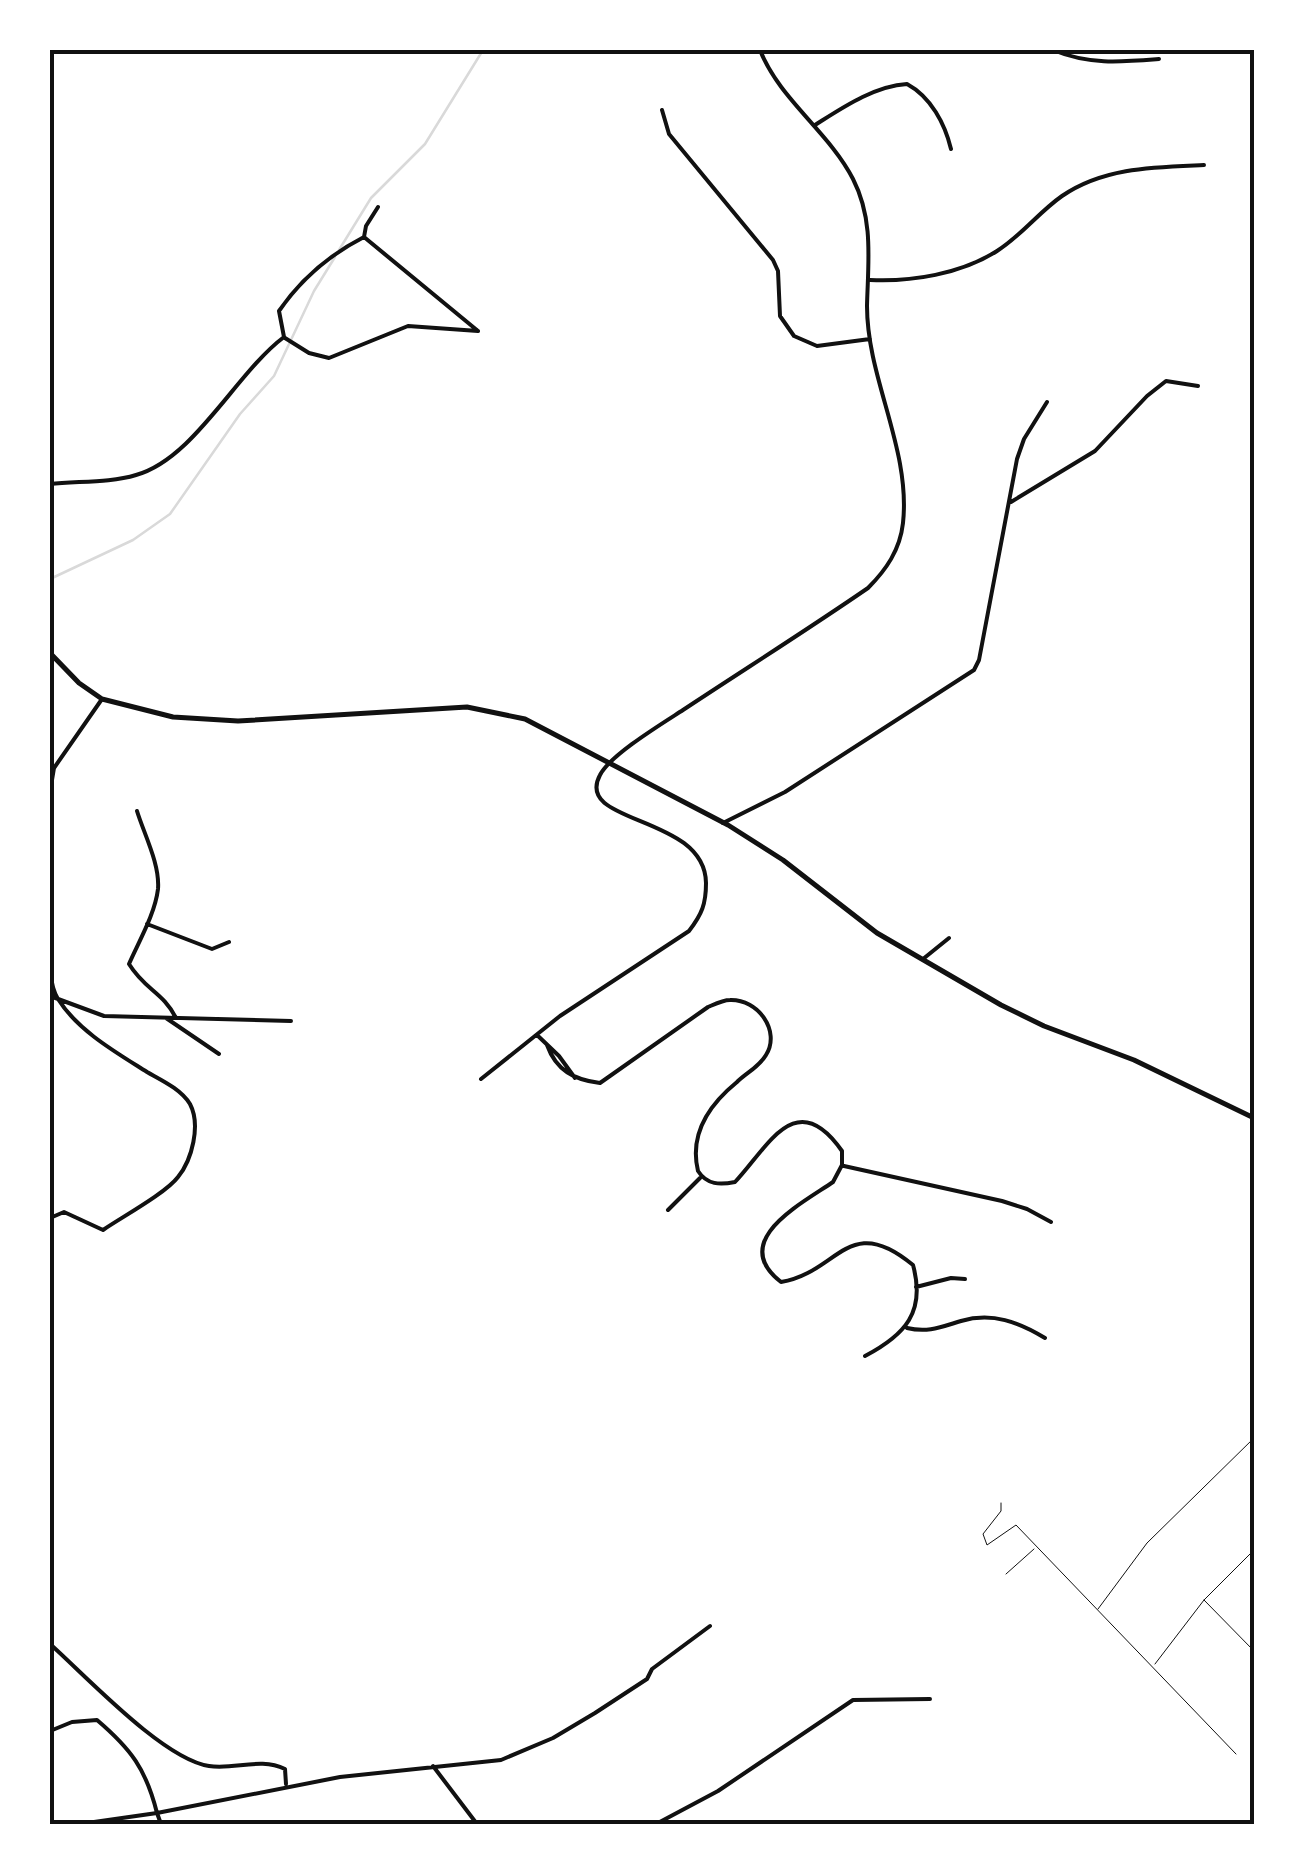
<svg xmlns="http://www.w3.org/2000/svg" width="1304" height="1874" viewBox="0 0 1304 1874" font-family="'Open Sans',sans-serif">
<rect width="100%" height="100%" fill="#fff"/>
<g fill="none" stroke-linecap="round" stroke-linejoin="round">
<path stroke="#d9d9d9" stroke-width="2.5" d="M 339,250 L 371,198 L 425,144 L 483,50
M 50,579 L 133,540 L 170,514 L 240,414 L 274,376 L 314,291 L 335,257"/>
<path stroke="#111" stroke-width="1" d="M 1001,1503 L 1001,1511 L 983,1534 L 987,1545 L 1016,1525 L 1236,1754
M 1006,1574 L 1034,1549
M 1204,1600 L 1254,1651
M 1098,1609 L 1147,1543 L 1254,1438
M 1155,1664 L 1204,1600 L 1254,1550"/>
<path stroke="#111" stroke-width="4" d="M 1053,50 C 1089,65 1121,62 1159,59
M 662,110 L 669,134 L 773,260 L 778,271 L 780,316 L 794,336 L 817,346 L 870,339
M 815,125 C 842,108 874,86 907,84 C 931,97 945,124 951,149
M 364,237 L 366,226 L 378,207
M 870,280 C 911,282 961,274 997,251 C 1021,236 1039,212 1062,196 C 1104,167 1156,167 1204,165
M 285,338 L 309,353 L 329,358 L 408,326 L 478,331
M 50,484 C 78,481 110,483 136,475 C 194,459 236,373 284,337 L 279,311 C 301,279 329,255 364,237 L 478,331
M 1011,502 L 1095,451 L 1147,396 L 1166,381 L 1198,386
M 50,792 L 54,768 L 102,699
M 137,811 C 144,834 160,864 158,889 C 155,914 139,941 129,964 C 145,990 163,992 176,1018
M 723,823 L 785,792 L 974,670 L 979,660 L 1017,459 L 1024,439 L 1047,402
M 50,923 C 51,946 46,980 58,999 C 78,1031 117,1053 147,1072 C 161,1080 181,1089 190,1104 C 201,1125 192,1160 178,1177 C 166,1193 122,1217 103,1230 L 64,1212 L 50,1218
M 147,924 L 212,949 L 229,942
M 923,959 L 949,938
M 50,996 L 104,1016 L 291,1021
M 166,1018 L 219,1054
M 537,1035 L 559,1056 L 575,1078
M 547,1045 C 556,1070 574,1080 600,1083 L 708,1007 C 715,1004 723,1000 730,1000 C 758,999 781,1031 766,1055 C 759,1067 746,1073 737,1082 C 710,1104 689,1134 698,1171 C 707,1185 720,1185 735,1182 C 768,1147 796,1085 842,1151 L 842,1165 L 833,1182 C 801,1204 728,1241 781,1282 C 838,1273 848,1211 913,1265 C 926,1312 905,1335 865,1356
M 481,1079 L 560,1016 L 689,931 C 702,914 706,904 706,883 C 705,814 573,825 600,775 C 610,755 663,723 683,710 C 745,669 807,630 868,588 C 886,570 900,550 903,523 C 911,449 867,379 867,306 C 868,262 874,220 853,179 C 829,132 779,99 760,50
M 844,1166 L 1002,1201 L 1027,1209 L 1051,1222
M 668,1210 L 700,1178
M 916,1287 L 951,1278 L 965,1279
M 907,1328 C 928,1333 941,1327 961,1321 C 992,1312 1019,1322 1045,1338
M 50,1644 C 86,1676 163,1759 209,1766 C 235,1770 260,1757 285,1769 L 286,1784
M 50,1731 L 72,1722 L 97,1720 C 131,1749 146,1769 157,1813 L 340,1777 L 501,1760 L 553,1738 L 595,1713 L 647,1679 L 652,1669 L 710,1626
M 433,1766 L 477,1824
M 656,1824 L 718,1791 L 853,1700 L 930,1699"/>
<path stroke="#111" stroke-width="4" d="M 80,1824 L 157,1813 L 161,1824"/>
<path stroke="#111" stroke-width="5" d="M 50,653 L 79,683 L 102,699 L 173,717 L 238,721 L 467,707 L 525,719 L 728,825 L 783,860 L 877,933 L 1001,1005 L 1044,1026 L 1134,1060 L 1254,1118"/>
</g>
<rect width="1304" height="1874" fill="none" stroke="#ffffff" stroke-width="105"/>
<rect x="52" y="52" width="1200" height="1770" fill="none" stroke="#111" stroke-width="4"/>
</svg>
